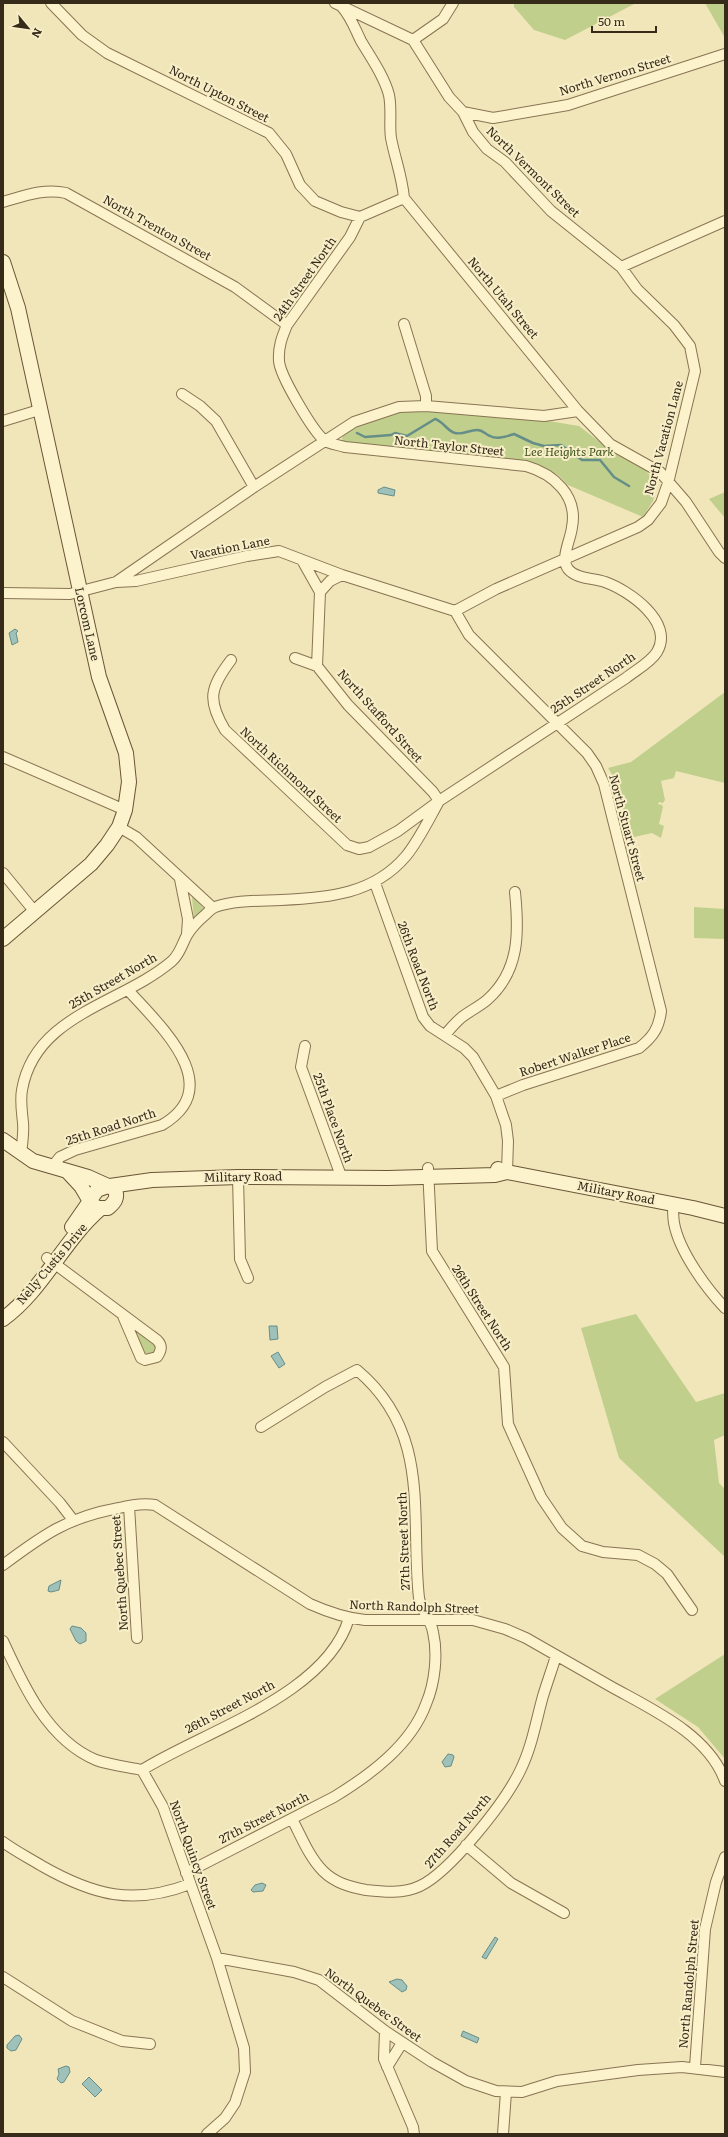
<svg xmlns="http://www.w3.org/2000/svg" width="728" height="2137" viewBox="0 0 728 2137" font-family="Literata,serif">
<rect width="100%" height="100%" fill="#f1e6b9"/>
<path fill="#c1cf8d" d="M 514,3 L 636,3 L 565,40 L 534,30 L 514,7 Z
M 705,3 L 725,3 L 725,38 Z
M 429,409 L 549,421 L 579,426 L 613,452 L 645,469 L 650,476 L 655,494 L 653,501 L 643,517 L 568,485 L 558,475 L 537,465 L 344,442 L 342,439 C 349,418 410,411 429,409 Z
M 725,492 L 725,518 L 709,499 Z
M 725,692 L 725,783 L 676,771 L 674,778 L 661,781 L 665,800 L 663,803 L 659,802 L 658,804 L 662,805 L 663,807 L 659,824 L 664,826 L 661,838 L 652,833 L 630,838 L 616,781 L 608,768 L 631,762 Z
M 193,897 L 204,909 L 194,919 L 192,898 Z
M 694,907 L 725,909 L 725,939 L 694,938 Z
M 636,1314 L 696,1402 L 725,1393 L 725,1435 L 714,1440 L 719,1483 L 725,1489 L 725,1557 L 619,1458 L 581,1328 Z
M 135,1329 L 155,1344 L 155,1353 L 144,1354 Z
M 725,1654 L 725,1759 L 698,1727 L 655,1699 Z"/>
<path fill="#9ec1ba" stroke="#668e88" d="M 384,487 L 395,490 L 394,496 L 378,493 L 378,490 Z
M 15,629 L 18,631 L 16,633 L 18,642 L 12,645 L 9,633 Z
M 269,1326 L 277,1326 L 278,1339 L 270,1340 Z
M 278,1352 L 285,1364 L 279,1368 L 271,1356 Z
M 61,1580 L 59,1590 L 51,1592 L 48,1591 L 49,1586 Z
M 72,1626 L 81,1628 L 86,1633 L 86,1641 L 80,1644 L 76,1641 L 70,1629 Z
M 448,1754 L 453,1755 L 454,1757 L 451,1766 L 445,1767 L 442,1762 Z
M 262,1883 L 266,1885 L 263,1891 L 253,1892 L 251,1890 L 255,1885 Z
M 495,1937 L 498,1939 L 486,1959 L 482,1957 Z
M 397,1979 L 402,1980 L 407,1986 L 406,1990 L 402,1992 L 389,1982 Z
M 463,2031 L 479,2038 L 477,2043 L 461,2036 Z
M 19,2035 L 22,2039 L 16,2050 L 11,2051 L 7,2048 L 7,2045 L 15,2036 Z
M 66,2066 L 69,2067 L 70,2072 L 64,2082 L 61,2083 L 57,2079 L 59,2074 L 58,2069 Z
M 89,2077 L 102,2090 L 95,2097 L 82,2084 Z"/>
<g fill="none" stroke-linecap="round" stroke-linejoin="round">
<path stroke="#668e88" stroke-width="2.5" d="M 357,433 L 365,437 L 391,435 L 395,433 L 407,436 L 435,419 C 443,421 447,431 455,433 C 463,435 469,430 477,430 C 483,430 485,434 490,436 C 498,440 507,436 514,434 L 533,443 L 544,446 L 561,445 L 582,460 L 600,460 L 614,477 L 629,486"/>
<g stroke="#887453" stroke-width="12">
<path id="street" d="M 51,3 L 82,35 L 107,53 L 269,133 L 286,154 L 300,185 L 315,201 L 341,212 L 360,217 L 404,198
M 335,3 L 413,40 L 449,97 L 463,112 L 473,132 L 487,149 L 505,162 L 551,211 L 621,267 L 725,221
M 342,7 C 351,17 355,29 361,41 C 371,58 384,76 389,95 C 392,110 389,124 391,138 C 395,159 402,176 404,198 L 578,411 L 610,444 L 660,472 L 686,502 L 719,552 L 725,558
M 413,40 L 443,19 L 453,3
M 463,112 L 493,118 L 568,105 L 725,54
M 3,202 C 24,196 44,188 66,193 L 235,287 L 287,325
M 404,324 L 426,396 L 426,406
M 182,394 L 200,406 L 216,421 L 254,487
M 3,421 L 39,410
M 302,560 L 320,592 L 317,666
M 116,582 L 254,487 L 354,422 L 399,407 L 426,406 L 544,416 L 578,411
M 320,592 L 330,581 L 342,575
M 3,593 L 70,594 L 116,582 L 136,581 L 247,556 L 279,551 L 342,575 L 455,611
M 455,611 L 469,635 L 587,753 L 596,766 L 604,784 L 661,1011 C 659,1028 653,1037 639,1048 L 523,1085 L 496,1096
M 455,611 L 496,589 L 638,527 L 648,520 L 661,503 L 668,483 L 695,371 L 690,346 L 674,325 L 637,289 L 621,267
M 231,660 C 210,688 207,700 225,730 L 347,845 L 359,849 L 369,847 L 398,831 L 439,801 L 626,678 C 636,670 650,663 657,652 C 675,622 628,590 605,582 C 594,578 576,579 568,569 C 560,558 571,539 572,527 C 578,496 554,474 526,466 L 345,447 C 339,445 329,444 324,440 C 313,431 280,376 279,361 C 278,347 282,337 287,325 L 350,237 L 360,217
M 3,757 L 125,810
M 119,827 L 136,837 L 213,908
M 3,873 L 35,912
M 180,879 L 188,919 L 187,934
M 375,883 L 423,1017 L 430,1026 L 464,1048 L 473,1057 L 496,1096 L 506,1125 L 508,1141 L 507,1172
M 445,1035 C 450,1029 456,1022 462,1017 C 470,1011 480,1006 487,1000 C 520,971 519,932 515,892
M 305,1046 L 301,1067 L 341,1176
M 21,1154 C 22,1144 24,1133 23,1123 C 22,1112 20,1101 22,1090 C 35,1014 122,1004 172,961 C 180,954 182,944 187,935 C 192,927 198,921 205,915 C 208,912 211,909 215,907 C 235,900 260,901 281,900 C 328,898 374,894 406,856 C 419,840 429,819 439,801 L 433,792 L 348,705 L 317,666 L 295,658
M 51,1168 L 60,1157 L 75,1150 L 162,1125 C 228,1086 159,1025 128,990
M 428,1168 L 432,1251 L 504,1367 L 508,1424 L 541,1497 L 562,1528 L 582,1546 L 603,1552 L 638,1555 L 655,1564 L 667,1574 L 692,1610
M 238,1177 L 240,1259 L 248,1278
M 673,1204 C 673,1210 673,1217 674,1223 C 679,1251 706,1288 725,1308
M 47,1258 L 157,1340 C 163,1346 161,1351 157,1357 L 145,1360 L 141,1358 L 123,1316
M 3,1442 L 60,1503 L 73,1520
M 129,1506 L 137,1638
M 3,1565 C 43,1535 68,1517 119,1508 C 131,1505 143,1503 155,1505 L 310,1604 C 328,1612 345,1618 365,1620 L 473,1620 L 505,1629 L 526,1638 C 554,1654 582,1670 610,1686 C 651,1709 708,1734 725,1781
M 3,1641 C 23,1685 48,1740 96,1760 C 110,1765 127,1767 142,1770 L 163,1807 L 217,1958 L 244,2048 L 245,2072 L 235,2103 L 225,2118 L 207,2134
M 142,1770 C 204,1731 327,1695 349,1618
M 292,1819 C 301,1836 309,1857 323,1871 C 335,1883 350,1887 366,1890 C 384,1892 403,1894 420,1886 C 450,1872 505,1802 520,1771 C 532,1747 536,1721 543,1696 C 547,1683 552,1669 556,1656
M 3,1842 C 15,1851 29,1858 42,1866 C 93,1895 133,1906 190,1884
M 466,1845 L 511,1883 L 564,1913
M 186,1873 L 334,1797 C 370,1775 411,1745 426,1704 C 435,1683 438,1654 433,1632 C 431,1620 421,1610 419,1598 C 410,1515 432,1433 357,1370 L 325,1387 L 261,1427
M 217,1958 L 294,1972 L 319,1980 L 385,2031 L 432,2062 L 466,2081 L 496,2091 L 522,2092 L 557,2081 L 638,2070 L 682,2067 L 725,2072
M 3,1977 L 72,2021 L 122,2041 L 150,2044
M 385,2031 L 384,2059 L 413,2127 L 414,2134
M 387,2067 L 402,2043
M 695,2067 L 705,1929 L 716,1882 L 725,1857
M 503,2134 L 506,2092"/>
</g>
<g stroke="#6a5536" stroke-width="16">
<path id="secondary" d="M 3,262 L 18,308 L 99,677 L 126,753 L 129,782 L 125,810 L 119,827 L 107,845 L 91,864 L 3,939
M 3,1140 L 33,1161 L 88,1177 L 108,1186
M 498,1169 L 507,1172 L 693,1208 L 725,1216
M 68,1172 L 81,1186 L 91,1203 L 97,1208 L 108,1208 C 115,1202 118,1198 115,1189 L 108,1186 L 97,1190 L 90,1200
M 110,1186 L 152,1180 L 238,1177 L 388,1178 L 495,1175 L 507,1172
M 72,1227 L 90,1201
M 3,1319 C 43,1290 63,1241 100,1209"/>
</g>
<use href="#street" stroke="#fcf2cc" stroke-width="10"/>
<use href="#secondary" stroke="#fcf2cc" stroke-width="14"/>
</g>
<g text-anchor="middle" stroke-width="4" stroke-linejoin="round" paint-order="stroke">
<g font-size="12" fill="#362a19" stroke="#f8efc9">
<text transform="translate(615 75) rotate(-17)" y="4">North Vernon Street</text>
<text transform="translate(219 94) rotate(27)" y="4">North Upton Street</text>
<text transform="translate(533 172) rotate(44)" y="4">North Vermont Street</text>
<text transform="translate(157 228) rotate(29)" y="4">North Trenton Street</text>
<text transform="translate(305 279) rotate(-55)" y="4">24th Street North</text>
<text transform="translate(503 298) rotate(50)" y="4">North Utah Street</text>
<text transform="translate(664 438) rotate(-75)" y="4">North Vacation Lane</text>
<text transform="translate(449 446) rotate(6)" y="4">North Taylor Street</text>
<text transform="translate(230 548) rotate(-11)" y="4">Vacation Lane</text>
<text transform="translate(87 624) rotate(77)" y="4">Lorcom Lane</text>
<text transform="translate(593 683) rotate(-34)" y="4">25th Street North</text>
<text transform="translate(380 716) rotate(48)" y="4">North Stafford Street</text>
<text transform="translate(291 775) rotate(43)" y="4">North Richmond Street</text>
<text transform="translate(627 828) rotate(75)" y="4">North Stuart Street</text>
<text transform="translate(418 966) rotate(69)" y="4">26th Road North</text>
<text transform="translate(113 981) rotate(-30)" y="4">25th Street North</text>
<text transform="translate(575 1055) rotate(-18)" y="4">Robert Walker Place</text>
<text transform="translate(333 1118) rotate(70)" y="4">25th Place North</text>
<text transform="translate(111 1127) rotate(-18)" y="4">25th Road North</text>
<text transform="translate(243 1177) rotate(-1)" y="4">Military Road</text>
<text transform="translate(616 1193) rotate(11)" y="4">Military Road</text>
<text transform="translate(52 1264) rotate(-50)" y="4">Nelly Custis Drive</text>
<text transform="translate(482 1308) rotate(57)" y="4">26th Street North</text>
<text transform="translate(404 1541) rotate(-92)" y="4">27th Street North</text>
<text transform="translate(120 1573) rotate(-94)" y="4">North Quebec Street</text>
<text transform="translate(414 1607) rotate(2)" y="4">North Randolph Street</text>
<text transform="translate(230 1707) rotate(-28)" y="4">26th Street North</text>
<text transform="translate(264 1818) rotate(-27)" y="4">27th Street North</text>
<text transform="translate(458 1831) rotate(-49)" y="4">27th Road North</text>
<text transform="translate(193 1855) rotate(70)" y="4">North Quincy Street</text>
<text transform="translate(689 1984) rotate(-85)" y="4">North Randolph Street</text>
<text transform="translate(373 2005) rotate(36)" y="4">North Quebec Street</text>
</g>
<g font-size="12" font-style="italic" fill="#41541e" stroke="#f8efc9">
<text x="569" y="456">Lee Heights Park</text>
</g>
</g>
<rect width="728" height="2137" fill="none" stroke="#362a19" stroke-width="8"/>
<g transform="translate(28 28) rotate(119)" stroke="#f8efc9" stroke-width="3" paint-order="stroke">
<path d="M0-3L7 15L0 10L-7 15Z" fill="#362a19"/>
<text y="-6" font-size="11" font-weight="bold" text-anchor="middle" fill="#362a19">N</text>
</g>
<path d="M592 26v6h64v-6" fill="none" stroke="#362a19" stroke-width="2"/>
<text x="598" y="26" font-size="12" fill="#362a19" stroke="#f8efc9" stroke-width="3" paint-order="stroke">50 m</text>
</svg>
